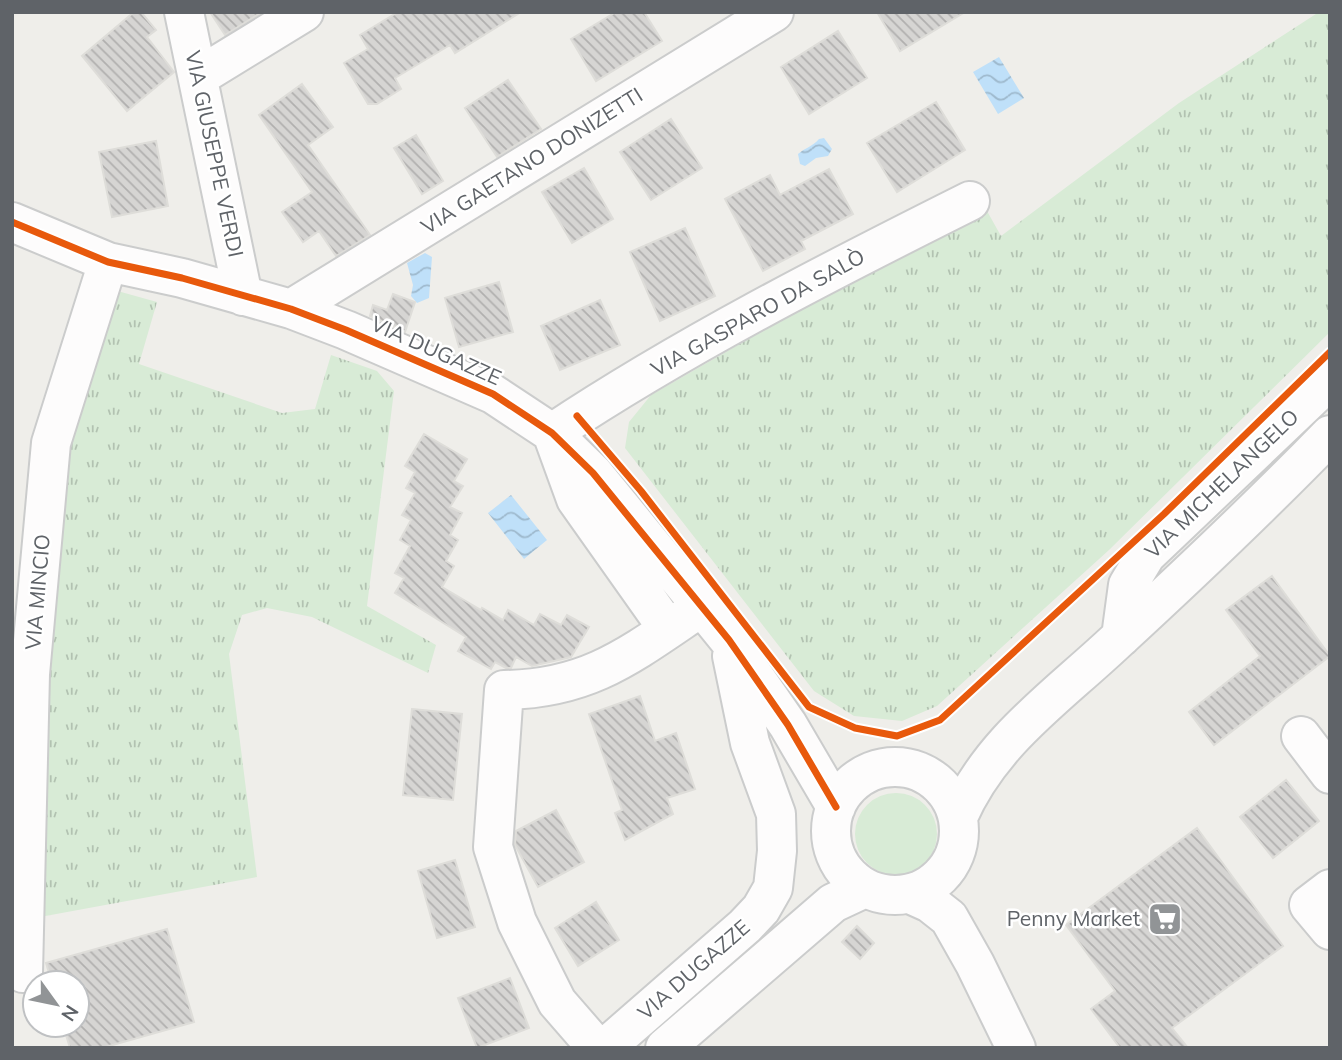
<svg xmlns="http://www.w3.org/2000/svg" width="1342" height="1060" viewBox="0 0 1342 1060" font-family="Mulish,sans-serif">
<defs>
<pattern id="park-tufts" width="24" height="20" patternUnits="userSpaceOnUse" patternTransform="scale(1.75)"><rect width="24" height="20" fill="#d8ebd6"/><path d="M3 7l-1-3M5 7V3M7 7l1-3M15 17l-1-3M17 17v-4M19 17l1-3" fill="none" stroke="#b2c2b1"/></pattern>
<pattern id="water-waves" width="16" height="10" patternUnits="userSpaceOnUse" patternTransform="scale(1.75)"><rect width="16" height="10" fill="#bfe0f9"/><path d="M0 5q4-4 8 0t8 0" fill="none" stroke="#9eb9cd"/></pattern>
<pattern id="building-back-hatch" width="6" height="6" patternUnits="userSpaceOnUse" patternTransform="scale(1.75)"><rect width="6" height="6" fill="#d6d5d3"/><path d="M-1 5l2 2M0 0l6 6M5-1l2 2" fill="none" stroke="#b1b0af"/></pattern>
</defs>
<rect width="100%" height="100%" fill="#efeeea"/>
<path fill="#d8ebd6" d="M855 834a41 41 0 1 1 82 0a41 41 0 1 1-82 0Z"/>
<path fill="url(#park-tufts)" d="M 1319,12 L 1330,12 L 1330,332 L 1109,550 L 937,706 L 902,721 L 854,716 L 814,691 L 625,448 L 629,422 L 651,395 L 872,268 L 987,211 L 1001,236 L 1179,103 Z
M 114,290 L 157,302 L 139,364 L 282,413 L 315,409 L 331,355 L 377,371 L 394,391 L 367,606 L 436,645 L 428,673 L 312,617 L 267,608 L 242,615 L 229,654 L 257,877 L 40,917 L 47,701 L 64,473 Z"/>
<path fill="url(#water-waves)" d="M 999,57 L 1024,98 L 998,114 L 973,72 Z
M 824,138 L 832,149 L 828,156 L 816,158 L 805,166 L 800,164 L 798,154 C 805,148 813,146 819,139 Z
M 425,253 L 432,257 L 429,298 L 417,303 L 411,296 L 413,285 L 407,263 Z
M 511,495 L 547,540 L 524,559 L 488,513 Z"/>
<path fill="url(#building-back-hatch)" stroke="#deddd9" stroke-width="2" d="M 134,12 L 141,12 L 156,30 L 147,37 L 174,72 L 127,111 L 82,56 Z
M 210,12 L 262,12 L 225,35 Z
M 398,12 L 521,12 L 455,53 L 450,45 L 395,78 L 401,89 L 377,104 L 368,104 L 344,63 L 368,49 L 360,35 Z
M 616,12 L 644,12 L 662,41 L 596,81 L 571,39 Z
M 877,12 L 965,12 L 900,51 Z
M 838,31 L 867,78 L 809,114 L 781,67 Z
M 508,80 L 541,129 L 497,157 L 465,108 Z
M 302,84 L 333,127 L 308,145 L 370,235 L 336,256 L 319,231 L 303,242 L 282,212 L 312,192 L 259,115 Z
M 936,102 L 965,150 L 897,192 L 867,143 Z
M 671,119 L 702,168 L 651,200 L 620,152 Z
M 416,135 L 443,181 L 422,194 L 394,148 Z
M 156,141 L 168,206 L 112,217 L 99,152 Z
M 584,168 L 613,219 L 572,243 L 542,192 Z
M 829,169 L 853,214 L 801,241 L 805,249 L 763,271 L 725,199 L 770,175 L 780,195 Z
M 685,228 L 715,296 L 660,321 L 630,252 Z
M 499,282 L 513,332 L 459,347 L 445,298 Z
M 393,294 L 415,302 L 405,332 L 370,316 L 373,305 L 387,310 Z
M 600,300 L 620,345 L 560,370 L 541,326 Z
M 424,434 L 467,459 L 454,481 L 463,486 L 450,507 L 462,513 L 450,535 L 458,540 L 446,561 L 454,566 L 442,587 L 481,610 L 482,608 L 503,620 L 508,610 L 534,625 L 540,614 L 561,625 L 567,615 L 589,627 L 571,657 L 532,666 L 516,657 L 511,668 L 506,668 L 495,662 L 491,669 L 458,651 L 466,637 L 395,593 L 404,578 L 395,573 L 410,546 L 400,540 L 411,520 L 402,515 L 415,493 L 406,488 L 415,472 L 405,466 Z
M 1272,576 L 1330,656 L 1214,745 L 1189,712 L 1260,656 L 1226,610 Z
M 640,696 L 655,741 L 676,733 L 695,789 L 667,798 L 673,814 L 625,840 L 615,813 L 622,810 L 589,714 Z
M 412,709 L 462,714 L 453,800 L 403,795 Z
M 1286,780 L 1319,821 L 1273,858 L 1240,817 Z
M 556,810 L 584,862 L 538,887 L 515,845 L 516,831 Z
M 1197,828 L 1283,946 L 1172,1028 L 1188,1048 L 1120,1048 L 1091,1009 L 1115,991 L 1066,925 Z
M 455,860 L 475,927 L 437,938 L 418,871 Z
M 596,902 L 619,940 L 578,966 L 555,928 Z
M 857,926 L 874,943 L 860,959 L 842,942 Z
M 167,929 L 194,1022 L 102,1048 L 70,1048 L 63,1025 L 77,1025 L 77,983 L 52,983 L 46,963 Z
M 510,978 L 529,1028 L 477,1048 L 458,998 Z"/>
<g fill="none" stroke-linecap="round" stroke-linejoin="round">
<g stroke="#cbcccc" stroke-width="42">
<path id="minor" d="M 184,12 L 243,296
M 198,77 L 304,12
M 12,222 L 108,262 L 182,278 L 291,309 L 346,330 L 493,394 L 552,433 L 593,473 L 729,640 L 788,725 L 836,807
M 291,309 L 774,12
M 668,629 L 576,499 L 552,433 C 683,346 828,272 970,201
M 1121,637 L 1128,585 L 1146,555 L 1330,380
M 1301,736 L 1330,774
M831 831a64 64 0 1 1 128 0a64 64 0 1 1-128 0Z
M 958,817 C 990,743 1054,699 1112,645 C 1186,577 1260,507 1330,435
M 1330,889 L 1309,905 L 1330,930
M 910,894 L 930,903 L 949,918 L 975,964 L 1016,1048
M 23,973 L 30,674 L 51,443 L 108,262
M 597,1048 L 557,1002 L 517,922 L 493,847 L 504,690 C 584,689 625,659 688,616
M 605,1048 L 745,926 L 761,909 L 773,888 L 777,851 L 776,814 L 750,743 L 732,656
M 665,1048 L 833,903 L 865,888"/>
</g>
<use href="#minor" stroke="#fdfcfc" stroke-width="38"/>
<g stroke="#fff" stroke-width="11">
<path id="cycleway" d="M 12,222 L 108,262 L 182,278 L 291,309 L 346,330 L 493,394 L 552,433 L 593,473 L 729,640 L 788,725 L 836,807
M 577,416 L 641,491 L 809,707 L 855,728 L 897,736 L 940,720 L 1164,514 L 1330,352"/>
</g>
<use href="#cycleway" stroke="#e8590c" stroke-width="7"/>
</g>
<defs>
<g id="supermarket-square" transform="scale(1.75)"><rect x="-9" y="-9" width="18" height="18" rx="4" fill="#919496" stroke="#fff"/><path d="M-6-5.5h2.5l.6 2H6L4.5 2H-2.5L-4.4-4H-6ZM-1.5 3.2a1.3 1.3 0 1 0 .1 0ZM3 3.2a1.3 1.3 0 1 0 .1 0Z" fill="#fff"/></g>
</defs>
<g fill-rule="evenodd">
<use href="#supermarket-square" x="1165" y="919"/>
</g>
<g text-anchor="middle" stroke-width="5" stroke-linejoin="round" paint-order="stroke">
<g font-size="21" fill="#5f6368" stroke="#fff">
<text transform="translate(214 154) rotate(78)" y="7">VIA GIUSEPPE VERDI</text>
<text transform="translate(532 161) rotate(-32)" y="7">VIA GAETANO DONIZETTI</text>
<text transform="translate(758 313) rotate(-29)" y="7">VIA GASPARO DA SALÒ</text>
<text transform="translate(436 351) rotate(24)" y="7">VIA DUGAZZE</text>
<text transform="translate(1222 484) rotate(-44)" y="7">VIA MICHELANGELO</text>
<text transform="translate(38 592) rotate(-85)" y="7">VIA MINCIO</text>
<text transform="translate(694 970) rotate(-41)" y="7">VIA DUGAZZE</text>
</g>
<g font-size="21" fill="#5f6368" stroke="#fff" text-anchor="end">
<text x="1140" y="926">Penny Market</text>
</g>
</g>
<rect width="1342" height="1060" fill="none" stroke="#5f6368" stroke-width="28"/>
<g transform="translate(56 1004) rotate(123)"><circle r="33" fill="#ffffff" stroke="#bfc1c3" stroke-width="2"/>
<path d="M0-5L12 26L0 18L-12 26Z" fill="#919496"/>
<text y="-10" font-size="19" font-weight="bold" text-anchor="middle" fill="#5f6368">N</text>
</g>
</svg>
